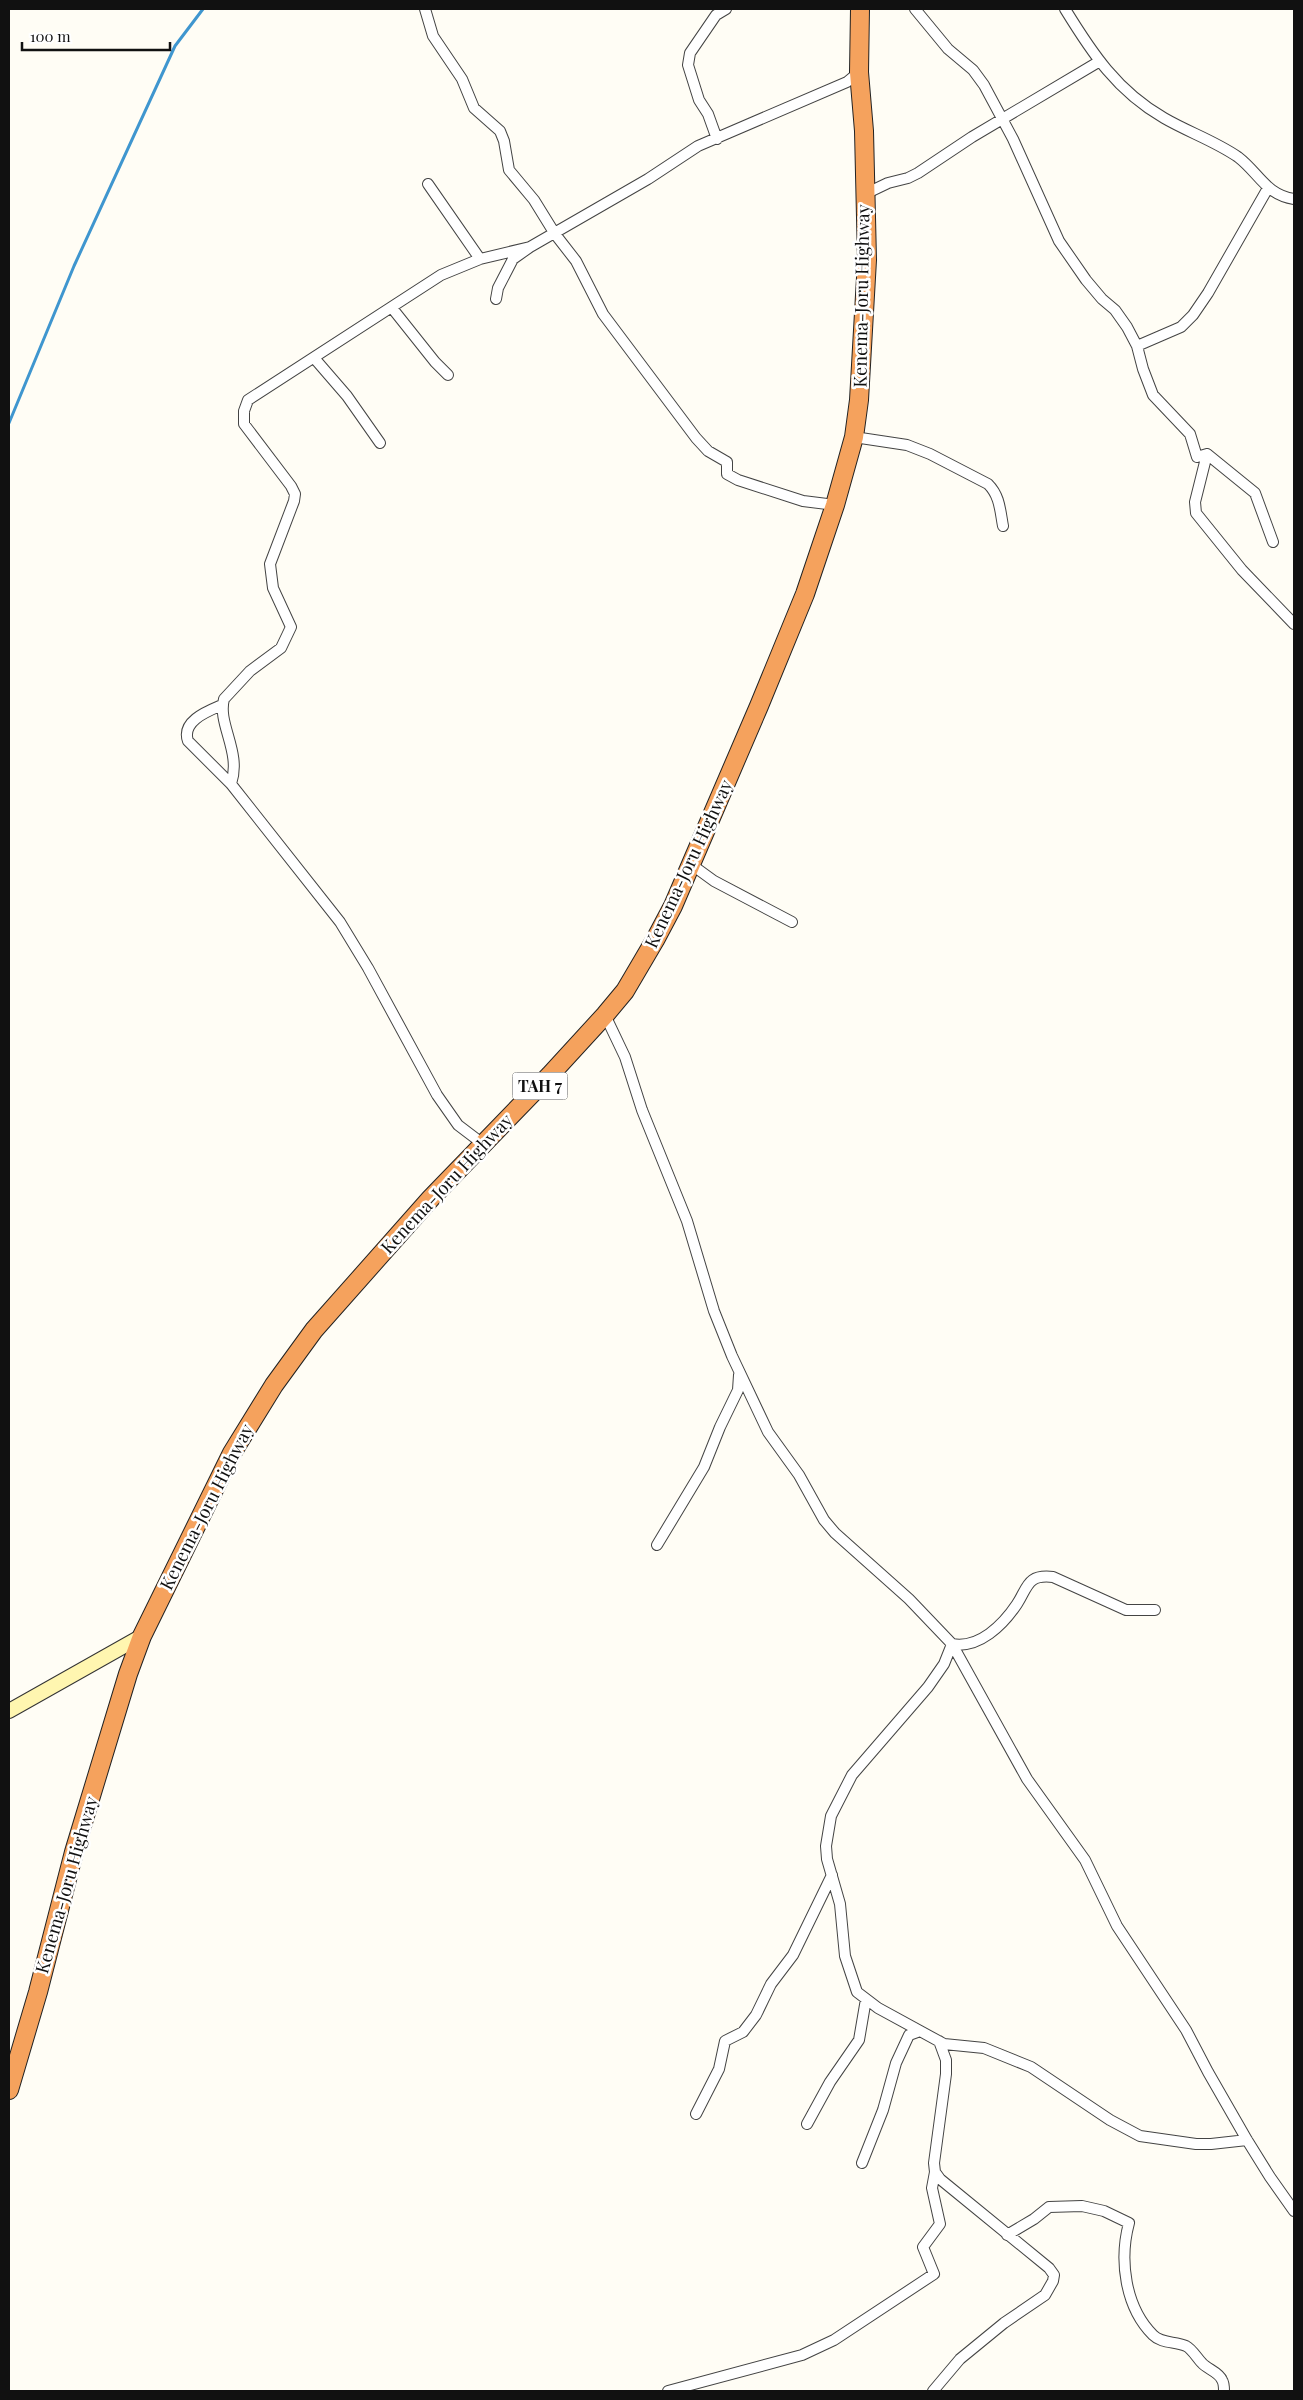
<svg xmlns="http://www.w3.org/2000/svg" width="1303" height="2400" viewBox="0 0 1303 2400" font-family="'Playfair Display',serif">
<rect width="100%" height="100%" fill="#fffdf5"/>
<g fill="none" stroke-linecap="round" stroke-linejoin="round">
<path stroke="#3f96cf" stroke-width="3" d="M 9,423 L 74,266 L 175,46 L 203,9"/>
<g stroke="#444" stroke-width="12">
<path id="street" d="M 425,9 L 433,36 L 462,79 L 474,108 L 500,131 L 504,141 L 509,170 L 534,200 L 555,234 L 576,261 L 603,314 L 696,438 L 708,451 L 727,462 L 727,474 L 738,480 L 803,501 L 835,505
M 915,9 L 948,49 L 973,70 L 984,85 L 1013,139 L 1059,241 L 1086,280 L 1102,299 L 1115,310 L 1127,327 L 1137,346 L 1143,369 L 1153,395 L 1190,434 L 1197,457 L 1207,454 L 1255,493 L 1273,542
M 1065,9 C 1092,53 1117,91 1164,118 C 1188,132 1215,141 1238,157 C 1259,173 1266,195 1294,199
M 717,139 L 708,114 L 699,100 L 688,65 L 690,53 L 716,15 L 726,9
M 428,184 L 480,259
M 865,194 L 888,183 L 908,178 L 918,173 L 972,137 L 1100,61
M 496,299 L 498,288 L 513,259 L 530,247 L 648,179 L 698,146 L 847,82 L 859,72
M 392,308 L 435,362 L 448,375
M 1137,346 L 1181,327 L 1193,315 L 1208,293 L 1268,188
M 315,359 L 347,396 L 380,443
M 854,437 L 907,445 L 930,454 L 988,484 C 1000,496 1000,510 1003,526
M 1207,454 L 1195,502 L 1196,513 L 1242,570 L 1294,624
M 222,705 C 208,711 181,721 188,741 L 231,784 L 340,922 L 368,968 L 437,1095 L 458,1125 L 483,1144
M 231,784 C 242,752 217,724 224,699 L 250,671 L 281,648 L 291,627 L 273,588 L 270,564 L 294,501 L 295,494 L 291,486 L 244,424 L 244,411 L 248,400 L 441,275 L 480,259 L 530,247
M 692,865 L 714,881 L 792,922
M 605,1015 L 625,1057 L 642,1110 L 687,1221 L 714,1311 L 732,1356 L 768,1432 L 799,1475 L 824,1520 L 835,1533 L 909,1599 L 952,1644 L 1027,1779 L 1085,1860 L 1117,1926 L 1186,2030 L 1208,2072 L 1247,2140 L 1270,2177 L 1294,2211
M 657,1545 L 704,1467 L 720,1427 L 738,1390 L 739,1375
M 1155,1610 L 1126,1610 L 1053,1577 C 1027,1574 1028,1587 1017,1604 C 1003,1625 979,1649 952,1644 L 944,1664 L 928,1687 L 852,1775 L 831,1816 L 826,1846 L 827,1859 L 840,1904 L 845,1956 L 857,1992 L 878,2008 L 944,2044 L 984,2048 L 1031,2067 L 1110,2120 L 1140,2136 L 1196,2144 L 1211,2144 L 1247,2140
M 696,2114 L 719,2069 L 725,2041 L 743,2032 L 756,2015 L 771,1984 L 793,1955 L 832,1875
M 807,2124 L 830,2082 L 859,2040 L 866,1999
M 862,2163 L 883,2110 L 896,2063 L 909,2035 L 920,2031
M 1007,2235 L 1034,2219 L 1049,2207 L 1082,2206 L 1104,2211 L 1129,2223 C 1119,2260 1125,2307 1153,2335 C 1162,2344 1175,2341 1186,2346 C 1192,2349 1197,2358 1202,2363 C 1207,2369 1219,2372 1222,2380 C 1224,2383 1224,2388 1224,2391
M 668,2391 L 802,2355 L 834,2340 L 934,2274 L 923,2247 L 940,2224 L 932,2188 L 935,2172
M 933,2391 L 960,2359 L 1004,2323 L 1045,2295 L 1053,2281 L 1054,2275 L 1049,2268 L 940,2179 L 935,2172 L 934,2163 L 946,2074 L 946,2060 L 939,2041"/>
</g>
<g stroke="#333" stroke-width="16">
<path id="secondary" d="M 9,1711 L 142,1636"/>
</g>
<g stroke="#222" stroke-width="20">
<path id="highway" d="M 9,2090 L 38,1992 L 74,1852 L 128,1674 L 142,1636 L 232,1453 L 274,1385 L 314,1330 L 431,1198 L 550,1075 L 605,1015 L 625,991 L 655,940 L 673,906 L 759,706 L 805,594 L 835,505 L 854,437 L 859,400 L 867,260 L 864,131 L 859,72 L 860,9"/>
</g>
<use href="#street" stroke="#fff" stroke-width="10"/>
<use href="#secondary" stroke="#fff6b0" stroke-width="14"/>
<use href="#highway" stroke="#f5a25d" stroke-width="18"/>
</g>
<g text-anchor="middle" stroke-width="5" stroke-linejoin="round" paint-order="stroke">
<rect fill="#fff" stroke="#585858" stroke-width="1" x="512.5" y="1072.5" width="55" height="27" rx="4"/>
<g font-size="16" font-weight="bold" fill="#111">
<text x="540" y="1092">TAH 7</text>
</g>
<g font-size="18" fill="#111" stroke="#fff">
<text transform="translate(862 296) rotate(-89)" y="6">Kenema-Joru Highway</text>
<text transform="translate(689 864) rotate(-65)" y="6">Kenema-Joru Highway</text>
<text transform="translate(447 1184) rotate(-47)" y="6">Kenema-Joru Highway</text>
<text transform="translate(207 1507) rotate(-63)" y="6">Kenema-Joru Highway</text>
<text transform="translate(67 1885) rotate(-74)" y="6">Kenema-Joru Highway</text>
</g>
</g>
<rect width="1303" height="2400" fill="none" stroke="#111111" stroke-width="20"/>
<path d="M22 42v8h148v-8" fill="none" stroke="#111111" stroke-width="2.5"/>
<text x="30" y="42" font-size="15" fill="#111111" stroke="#ffffff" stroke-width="4" paint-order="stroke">100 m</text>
</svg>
